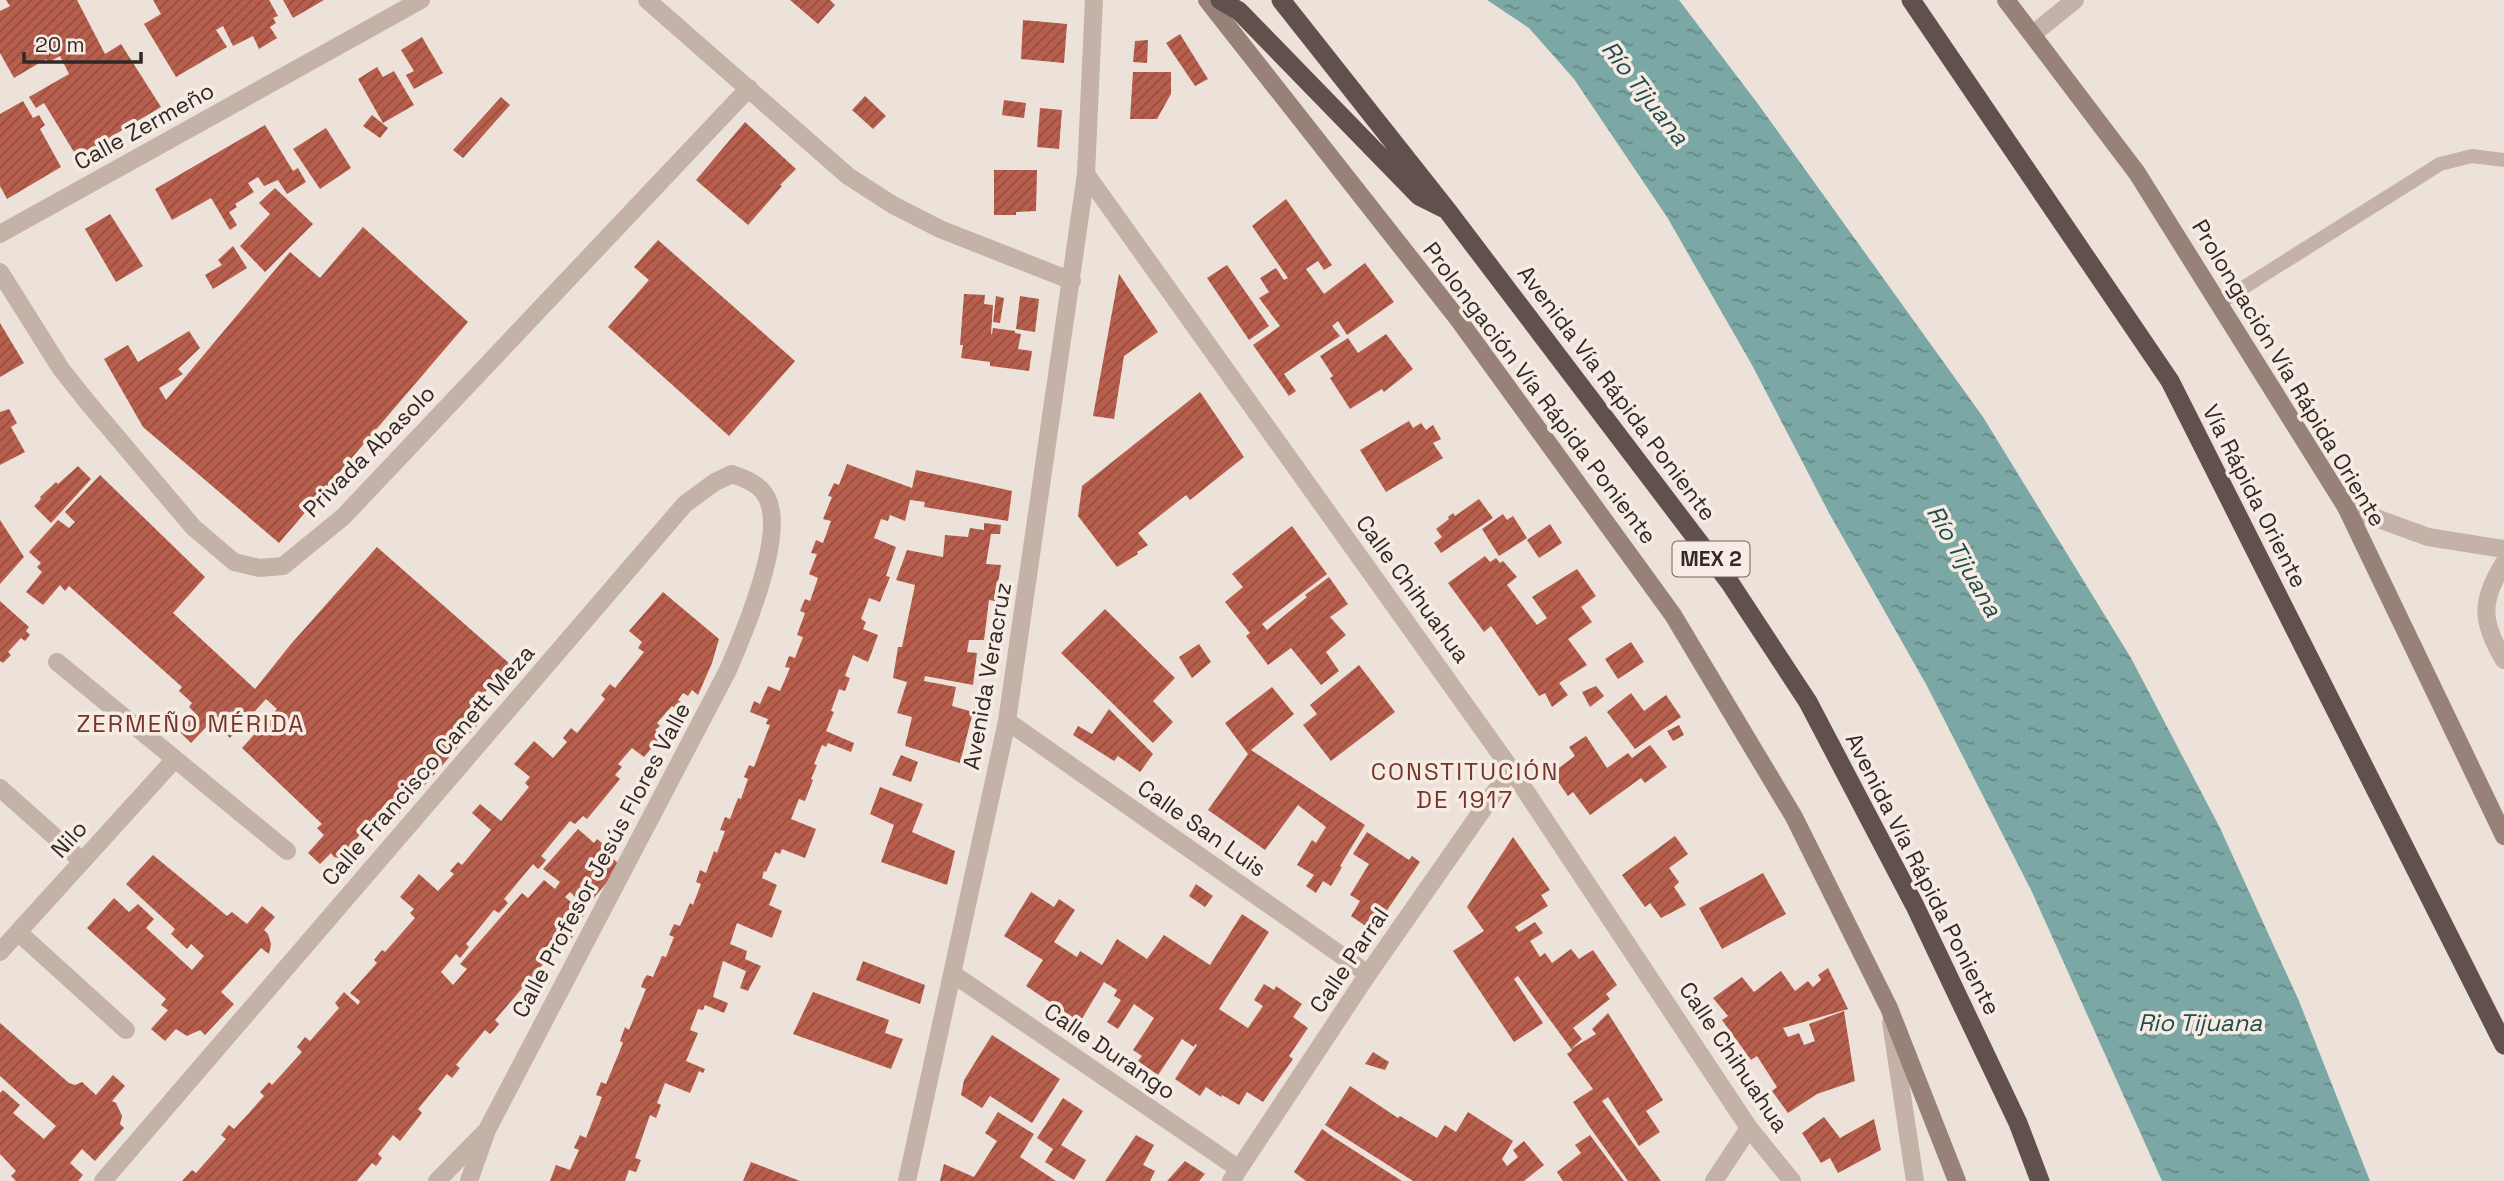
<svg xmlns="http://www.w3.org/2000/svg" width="2504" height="1181" viewBox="0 0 2504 1181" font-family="'Space Grotesk',sans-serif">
<defs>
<pattern id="water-ripples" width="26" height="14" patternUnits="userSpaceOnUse" patternTransform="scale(1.75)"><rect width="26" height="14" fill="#7ba7a5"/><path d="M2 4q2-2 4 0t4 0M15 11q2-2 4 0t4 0" fill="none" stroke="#658886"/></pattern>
<pattern id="building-hatch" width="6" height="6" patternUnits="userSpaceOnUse" patternTransform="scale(1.75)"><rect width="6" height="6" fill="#b75e4d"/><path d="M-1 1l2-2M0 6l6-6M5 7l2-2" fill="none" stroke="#954e40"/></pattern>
</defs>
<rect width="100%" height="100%" fill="#ede2d9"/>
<path fill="url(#water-ripples)" d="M 1487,0 L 1679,0 L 1758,104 L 1983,417 L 2131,658 L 2220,828 L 2299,1001 L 2370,1181 L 2162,1181 L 2032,892 L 1927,686 L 1829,513 L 1752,365 L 1667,217 L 1574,79 L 1529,28 Z"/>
<path fill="url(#building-hatch)" d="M 6,0 L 77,0 L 105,54 L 121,44 L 161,107 L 77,157 L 44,103 L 36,108 L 29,97 L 69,74 L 60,56 L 49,62 L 46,59 L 14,78 L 0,53 L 0,11 L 10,6 Z
M 153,0 L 269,0 L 278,16 L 273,18 L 276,23 L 270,27 L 277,38 L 259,49 L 253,36 L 233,46 L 223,26 L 216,30 L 227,47 L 176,77 L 144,24 L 161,14 Z
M 283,0 L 324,0 L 293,18 Z
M 790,0 L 830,0 L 835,5 L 818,24 Z
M 1023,20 L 1067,24 L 1064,63 L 1021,59 Z
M 1180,34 L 1208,79 L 1195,86 L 1166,43 Z
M 422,37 L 443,73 L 414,89 L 406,75 L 414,71 L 401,50 Z
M 1148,40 L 1147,63 L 1133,62 L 1135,41 Z
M 377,67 L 383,77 L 394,71 L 414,105 L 383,123 L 358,79 Z
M 1133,72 L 1171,72 L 1171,94 L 1157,119 L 1130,119 Z
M 865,96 L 886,116 L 873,129 L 852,110 Z
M 501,97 L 510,105 L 463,158 L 453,150 Z
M 1004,100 L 1026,103 L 1024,118 L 1002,115 Z
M 23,101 L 33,118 L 39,115 L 45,125 L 40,129 L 61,167 L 7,199 L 0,186 L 0,114 Z
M 1040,108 L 1062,110 L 1059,149 L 1037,147 Z
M 372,115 L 388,128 L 380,138 L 363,126 Z
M 745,122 L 796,169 L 780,185 L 782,186 L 748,225 L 696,180 Z
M 265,125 L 293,171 L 298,168 L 306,182 L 287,194 L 278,180 L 264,186 L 258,177 L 248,183 L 254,192 L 235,204 L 237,207 L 229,212 L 237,225 L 230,230 L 211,198 L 172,220 L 155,189 Z
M 326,128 L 351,168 L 320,189 L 293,149 Z
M 994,170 L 1037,170 L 1036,211 L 1016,212 L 1016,215 L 994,215 Z
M 275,188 L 313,224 L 265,272 L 240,246 L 270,214 L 259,203 Z
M 1286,199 L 1332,265 L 1324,270 L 1318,261 L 1306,269 L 1324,294 L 1365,263 L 1394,302 L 1347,335 L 1338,321 L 1332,326 L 1340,336 L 1284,374 L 1296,391 L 1289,396 L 1253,345 L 1280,326 L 1259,298 L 1269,292 L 1260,278 L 1276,268 L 1284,280 L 1288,278 L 1252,226 Z
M 110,214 L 143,266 L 116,282 L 85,229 Z
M 363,227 L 468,322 L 279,543 L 143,427 L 104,359 L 128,345 L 138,362 L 189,331 L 200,348 L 178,369 L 183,374 L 159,388 L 166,400 L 290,252 L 320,278 Z
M 658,240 L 795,361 L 729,436 L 608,327 L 649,280 L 634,267 Z
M 233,246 L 247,268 L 213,289 L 205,275 L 222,265 L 218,260 Z
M 1227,265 L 1269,326 L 1249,340 L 1207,278 Z
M 1119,274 L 1158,332 L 1124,356 L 1114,419 L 1093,416 Z
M 964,294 L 985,295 L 984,304 L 993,305 L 991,334 L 992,334 L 993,328 L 1015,331 L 1015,333 L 1021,334 L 1018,349 L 1032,351 L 1029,371 L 990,366 L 990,362 L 961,358 L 963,345 L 960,345 Z
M 996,296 L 1004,298 L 1000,323 L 993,322 Z
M 1020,296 L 1039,299 L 1035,332 L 1016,329 Z
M 0,323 L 24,363 L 0,377 Z
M 1386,334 L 1413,369 L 1384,392 L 1382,389 L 1350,409 L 1330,378 L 1333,376 L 1320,356 L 1348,338 L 1358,353 Z
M 1200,392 L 1244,457 L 1190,500 L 1186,495 L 1138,533 L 1148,545 L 1137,552 L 1138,554 L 1117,567 L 1078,516 L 1082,486 Z
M 9,409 L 17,423 L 11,427 L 25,452 L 0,465 L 0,412 Z
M 1409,421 L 1413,428 L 1421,423 L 1426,430 L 1433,425 L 1441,439 L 1433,443 L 1443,458 L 1386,492 L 1360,450 Z
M 847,464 L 912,488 L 916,470 L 1012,491 L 1008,521 L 924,507 L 925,502 L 910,500 L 905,521 L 890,515 L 888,521 L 881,519 L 874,538 L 896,547 L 886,576 L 890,577 L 880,602 L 869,598 L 861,619 L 866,622 L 863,629 L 878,635 L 868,662 L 853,655 L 845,676 L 850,678 L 845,691 L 839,689 L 831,711 L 834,712 L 826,731 L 854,743 L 851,752 L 828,743 L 826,747 L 822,745 L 814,764 L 817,765 L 811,779 L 813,780 L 805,801 L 799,799 L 791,819 L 816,829 L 805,858 L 782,849 L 780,854 L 775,852 L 766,872 L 764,871 L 762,878 L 777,885 L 769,905 L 782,911 L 772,938 L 737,923 L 730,944 L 747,951 L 745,959 L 761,966 L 748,991 L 740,988 L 746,971 L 723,961 L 713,997 L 728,1003 L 724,1013 L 705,1005 L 703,1010 L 698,1009 L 690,1030 L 698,1033 L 686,1061 L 705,1069 L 703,1073 L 699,1071 L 690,1093 L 665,1083 L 657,1103 L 661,1105 L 658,1113 L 656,1118 L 650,1115 L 635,1158 L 641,1160 L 636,1172 L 629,1170 L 625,1181 L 550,1181 L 556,1165 L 570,1170 L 579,1150 L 574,1148 L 580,1135 L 586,1138 L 602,1097 L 596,1095 L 601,1082 L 606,1084 L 623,1043 L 620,1041 L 625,1027 L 629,1030 L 646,989 L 641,987 L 644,979 L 647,975 L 653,977 L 662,956 L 666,957 L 674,937 L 669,935 L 674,924 L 680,926 L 690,903 L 693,905 L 701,884 L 696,882 L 700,870 L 706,873 L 714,851 L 717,853 L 725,831 L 720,830 L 725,817 L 730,819 L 738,798 L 741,799 L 748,779 L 744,777 L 749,765 L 754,767 L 770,725 L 766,724 L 768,719 L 750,712 L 754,701 L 760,704 L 768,686 L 780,691 L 790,668 L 785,667 L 789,656 L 795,658 L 803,637 L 797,635 L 805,613 L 800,611 L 805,599 L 810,601 L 818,578 L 809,574 L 817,554 L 811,553 L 816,540 L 823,543 L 831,521 L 823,519 L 832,497 L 828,496 L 834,483 L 839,485 Z
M 78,466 L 91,479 L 51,523 L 34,506 L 41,499 L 40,497 L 56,482 L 58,484 Z
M 100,475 L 205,577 L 173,613 L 255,689 L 291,644 L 377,547 L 510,664 L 469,710 L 481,721 L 395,819 L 383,807 L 348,849 L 355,854 L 348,860 L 334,857 L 331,853 L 320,864 L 308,853 L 324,835 L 317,828 L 322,824 L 242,748 L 277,709 L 266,699 L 230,738 L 218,726 L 213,731 L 208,725 L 191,743 L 179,731 L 195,713 L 189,707 L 192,703 L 179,691 L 182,687 L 69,586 L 65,591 L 60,585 L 43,605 L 26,592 L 42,572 L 37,567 L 41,563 L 29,552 L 58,520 L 69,528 L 75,522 L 65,512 Z
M 1479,499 L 1493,518 L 1441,553 L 1434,543 L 1442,537 L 1436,529 L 1449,519 L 1448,517 L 1453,513 L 1455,516 Z
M 1503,514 L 1507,520 L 1513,516 L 1527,538 L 1499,556 L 1482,529 Z
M 0,520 L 24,557 L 0,584 Z
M 984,523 L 1001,525 L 1000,534 L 991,534 L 986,564 L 1001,565 L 995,601 L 989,600 L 984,640 L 969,640 L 967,652 L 977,653 L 973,685 L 925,676 L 924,681 L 956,687 L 952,706 L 973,712 L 960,763 L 905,746 L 912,717 L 897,713 L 907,682 L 893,678 L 898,647 L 902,647 L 915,585 L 896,580 L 907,550 L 943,557 L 945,535 L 968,537 L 970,528 L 984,530 Z
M 1550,524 L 1562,543 L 1539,558 L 1527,540 Z
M 1292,526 L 1327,574 L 1262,624 L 1267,630 L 1307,597 L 1305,595 L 1329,577 L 1348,604 L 1330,617 L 1346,635 L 1326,652 L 1339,671 L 1321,685 L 1291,648 L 1268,665 L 1246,636 L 1250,633 L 1225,602 L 1243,587 L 1232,574 Z
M 1485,556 L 1490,562 L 1496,558 L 1500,563 L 1503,561 L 1517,577 L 1507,585 L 1537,625 L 1547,618 L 1532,597 L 1577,569 L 1596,596 L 1581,607 L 1592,622 L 1568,639 L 1587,665 L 1559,683 L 1568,695 L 1552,707 L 1545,693 L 1539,696 L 1491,626 L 1484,632 L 1448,583 Z
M 663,592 L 719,639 L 712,663 L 698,695 L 692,690 L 688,696 L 683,693 L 678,700 L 692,710 L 688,719 L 672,706 L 657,723 L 660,726 L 655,730 L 662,736 L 644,757 L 632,748 L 618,764 L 622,767 L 615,775 L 620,779 L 602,801 L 587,819 L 583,816 L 575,824 L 570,821 L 541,856 L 546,860 L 542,865 L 538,869 L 533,864 L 504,899 L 508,903 L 499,913 L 494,910 L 466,944 L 469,947 L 460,958 L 456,954 L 441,972 L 453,985 L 467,969 L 460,964 L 522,893 L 528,898 L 544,880 L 555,889 L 560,882 L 543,869 L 578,829 L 594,843 L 597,839 L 608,848 L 605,851 L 621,866 L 586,907 L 570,892 L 565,897 L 585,914 L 569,932 L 573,936 L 566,945 L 562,942 L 532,977 L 535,980 L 531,985 L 527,989 L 524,986 L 495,1020 L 499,1024 L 494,1030 L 490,1034 L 485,1030 L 456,1065 L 460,1068 L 452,1078 L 447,1074 L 418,1109 L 422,1113 L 400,1141 L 393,1135 L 378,1154 L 382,1158 L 376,1166 L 372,1163 L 357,1181 L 182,1181 L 192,1170 L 196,1173 L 226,1139 L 221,1135 L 229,1125 L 234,1129 L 249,1113 L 264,1096 L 260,1092 L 269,1082 L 272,1085 L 302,1052 L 297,1047 L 305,1037 L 310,1041 L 339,1008 L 335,1003 L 344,992 L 358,1005 L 360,1001 L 350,993 L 377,963 L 374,960 L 382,950 L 385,952 L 415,918 L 410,913 L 414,909 L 400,897 L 419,874 L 438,891 L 454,874 L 450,871 L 458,862 L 462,865 L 491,830 L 472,813 L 480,804 L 501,821 L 529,787 L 525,783 L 530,777 L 514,764 L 534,741 L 553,758 L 567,742 L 563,738 L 571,728 L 577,733 L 605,699 L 601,695 L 610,684 L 615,688 L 644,652 L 638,648 L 642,642 L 629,631 Z
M 0,601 L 29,627 L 26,631 L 30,635 L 25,641 L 21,638 L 8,652 L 11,655 L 3,663 L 0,661 Z
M 1105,609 L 1175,678 L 1153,701 L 1173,722 L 1153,743 L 1061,653 Z
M 1631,642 L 1644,662 L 1618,679 L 1605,659 Z
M 1199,644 L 1211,662 L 1192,678 L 1179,657 Z
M 1359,665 L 1395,712 L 1331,761 L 1303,725 L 1317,714 L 1310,705 Z
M 1596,686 L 1604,696 L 1590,707 L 1582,692 Z
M 1272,687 L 1294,714 L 1251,750 L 1365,825 L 1340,866 L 1342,867 L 1331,886 L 1323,881 L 1316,893 L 1306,886 L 1314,875 L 1297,865 L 1312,840 L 1316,843 L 1326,827 L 1298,805 L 1265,850 L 1208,810 L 1248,754 L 1225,723 Z
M 1631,693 L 1644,711 L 1666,695 L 1681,717 L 1635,749 L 1607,712 Z
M 1109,709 L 1153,754 L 1140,772 L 1118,756 L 1114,761 L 1073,735 L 1078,726 L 1092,734 Z
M 1679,725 L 1684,735 L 1673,741 L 1667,731 Z
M 1586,736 L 1607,768 L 1628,753 L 1632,758 L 1650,745 L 1667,767 L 1645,783 L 1641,778 L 1590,815 L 1573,792 L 1568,796 L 1552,773 L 1575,756 L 1569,747 Z
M 901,755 L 918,762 L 911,782 L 892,775 Z
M 880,787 L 923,804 L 912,832 L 955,851 L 947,885 L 881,862 L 894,825 L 870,814 Z
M 1367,832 L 1409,860 L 1412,856 L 1420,862 L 1373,931 L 1351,916 L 1360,901 L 1350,895 L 1369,864 L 1353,854 Z
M 1675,836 L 1688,854 L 1669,868 L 1679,882 L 1674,887 L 1686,905 L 1661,918 L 1650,903 L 1645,907 L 1622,875 Z
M 1513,837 L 1550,890 L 1541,895 L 1548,906 L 1515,927 L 1519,932 L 1535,922 L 1543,933 L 1530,941 L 1540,957 L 1545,953 L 1552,963 L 1571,949 L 1579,959 L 1593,950 L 1617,985 L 1606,994 L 1610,999 L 1573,1028 L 1582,1039 L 1571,1049 L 1596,1034 L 1592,1029 L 1608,1013 L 1663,1100 L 1646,1111 L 1660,1132 L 1639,1146 L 1608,1097 L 1602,1101 L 1661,1181 L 1628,1181 L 1589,1126 L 1573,1102 L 1593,1089 L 1567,1054 L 1572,1050 L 1518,976 L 1514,979 L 1543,1023 L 1514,1042 L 1453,951 L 1484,931 L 1467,907 Z
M 153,855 L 227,916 L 232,912 L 247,924 L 262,906 L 275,917 L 264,930 L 268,934 L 271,944 L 269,954 L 261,948 L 221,992 L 234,1004 L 205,1035 L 200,1030 L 187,1036 L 176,1029 L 165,1041 L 151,1029 L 168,1010 L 161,1005 L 166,999 L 87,928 L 114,898 L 129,912 L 138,904 L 154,919 L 146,928 L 192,970 L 204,956 L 191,944 L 187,949 L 171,934 L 175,929 L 126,884 Z
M 1763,873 L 1786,914 L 1722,949 L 1699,908 Z
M 1196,884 L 1213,896 L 1205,907 L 1189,896 Z
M 1031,892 L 1054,907 L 1059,899 L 1075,910 L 1054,942 L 1077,957 L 1080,951 L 1102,965 L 1117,939 L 1147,959 L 1164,935 L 1210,965 L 1242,914 L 1269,932 L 1219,1009 L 1248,1028 L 1263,1006 L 1254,1000 L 1264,984 L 1274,990 L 1276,986 L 1302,1004 L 1293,1017 L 1308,1028 L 1289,1056 L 1293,1059 L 1263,1102 L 1247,1092 L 1239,1105 L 1222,1095 L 1221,1097 L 1206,1087 L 1200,1096 L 1175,1079 L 1197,1045 L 1195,1044 L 1194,1047 L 1182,1039 L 1158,1075 L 1138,1061 L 1142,1056 L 1133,1050 L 1154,1018 L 1134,1004 L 1118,1029 L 1107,1022 L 1121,1000 L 1114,996 L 1117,990 L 1104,982 L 1080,1022 L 1026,986 L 1043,960 L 1004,936 Z
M 863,961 L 925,985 L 920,1004 L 856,980 Z
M 1828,968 L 1848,1009 L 1783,1028 L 1788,1037 L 1799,1033 L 1804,1045 L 1815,1041 L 1809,1024 L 1844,1011 L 1855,1081 L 1817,1094 L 1788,1113 L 1772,1091 L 1777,1087 L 1757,1056 L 1751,1060 L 1738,1042 L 1722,1020 L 1728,1016 L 1713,998 L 1742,977 L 1754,992 L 1781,971 L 1795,991 L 1808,981 L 1813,987 L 1821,980 L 1818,975 Z
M 813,992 L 889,1020 L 885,1033 L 903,1039 L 891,1069 L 793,1034 Z
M 0,1023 L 69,1083 L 75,1085 L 82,1082 L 96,1095 L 113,1075 L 125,1086 L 112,1101 L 116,1103 L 122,1116 L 120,1124 L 124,1128 L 95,1161 L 82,1149 L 70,1163 L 83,1175 L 78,1181 L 16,1181 L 11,1176 L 16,1171 L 0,1154 L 0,1093 L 3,1090 L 20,1105 L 13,1113 L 44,1139 L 56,1126 L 0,1076 Z
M 992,1035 L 1060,1079 L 1032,1123 L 990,1096 L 982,1108 L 961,1095 L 964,1080 Z
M 1373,1052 L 1389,1062 L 1385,1070 L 1365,1064 Z
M 1350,1086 L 1398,1118 L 1400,1116 L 1437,1138 L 1445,1125 L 1456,1132 L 1468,1112 L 1513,1141 L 1502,1159 L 1507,1166 L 1518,1157 L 1513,1150 L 1524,1141 L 1544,1165 L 1524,1181 L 1413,1181 L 1325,1125 Z
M 1063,1098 L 1083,1111 L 1061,1145 L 1086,1160 L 1074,1180 L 1045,1162 L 1053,1149 L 1037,1138 Z
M 998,1112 L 1034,1134 L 1020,1157 L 1056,1181 L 940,1181 L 944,1164 L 974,1177 L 997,1141 L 985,1133 Z
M 1824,1117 L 1840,1138 L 1874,1119 L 1881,1150 L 1838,1173 L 1830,1158 L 1821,1163 L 1802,1133 Z
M 1322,1129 L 1333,1137 L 1402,1181 L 1306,1181 L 1294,1172 Z
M 1136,1135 L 1154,1145 L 1143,1165 L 1155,1171 L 1150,1181 L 1105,1181 Z
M 1590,1135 L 1624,1181 L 1563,1181 L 1557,1172 L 1581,1153 L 1575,1145 Z
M 1185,1161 L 1205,1174 L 1199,1181 L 1167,1181 Z
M 751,1162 L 800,1181 L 743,1181 Z"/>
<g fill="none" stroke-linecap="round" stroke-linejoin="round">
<path stroke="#c4b1a7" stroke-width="14" d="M 2219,303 L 2440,164 L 2472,156 L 2504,160"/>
<path stroke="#c4b1a7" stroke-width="18" d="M 647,0 L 848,176 L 893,205 L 940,229 L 1072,281
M 2033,34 L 2075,0
M 1086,174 L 1511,769 L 1749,1128 L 1792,1181
M 0,234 L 421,0
M 0,272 L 61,369 L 89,404 L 193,527 L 234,562 L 259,568 L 283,566 L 343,517 L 749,88
M 57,662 L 287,851
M 1007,721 L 1368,974
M 0,788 L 82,861
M 18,932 L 126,1030
M 0,952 L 175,759
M 953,974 L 1239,1169
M 1891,1022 L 1915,1181
M 103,1181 L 685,504 L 715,482 L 732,474 C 746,479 760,484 767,498 C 786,535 744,633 728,670 L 487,1130 L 469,1181
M 437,1181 L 484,1133
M 907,1181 L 1007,721 L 1086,174 L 1094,0
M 1231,1181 L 1368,974 L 1511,769
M 1714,1181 L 1749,1128"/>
<path stroke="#c4b1a7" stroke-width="18" d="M 2346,507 L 2428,537 L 2504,549
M 2504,563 C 2480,601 2481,622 2504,660"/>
<path stroke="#978178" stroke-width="18" d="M 1207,0 L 1458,319 L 1673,615 L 1794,817 L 1889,1008 L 1957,1181
M 2006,0 L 2137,173 L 2346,507 L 2504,836"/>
<path stroke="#61504c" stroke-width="19" d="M 1220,0 L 1239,11 L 1419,196 L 1443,208
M 1281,0 L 1447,210 L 1730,583 L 1808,702 L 1915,906 L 2018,1123 L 2040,1181
M 1911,0 L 2170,381 L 2504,1045"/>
</g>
<g text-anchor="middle" stroke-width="7" stroke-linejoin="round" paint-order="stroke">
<rect fill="#f6ece4" stroke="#6c645f" stroke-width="2" x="1672.5" y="541.5" width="77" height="35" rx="5"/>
<g font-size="21" font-weight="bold" fill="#312926">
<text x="1711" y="566">MEX 2</text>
</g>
<g font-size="23" fill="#312926" stroke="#f6ece4">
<text transform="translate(144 126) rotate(-29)" y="8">Calle Zermeño</text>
<text transform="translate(2289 373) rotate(59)" y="8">Prolongación Vía Rápida Oriente</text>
<text transform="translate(1540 393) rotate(53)" y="8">Prolongación Vía Rápida Poniente</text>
<text transform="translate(1617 393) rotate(53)" y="8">Avenida Vía Rápida Poniente</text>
<text transform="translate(369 451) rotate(-45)" y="8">Privada Abasolo</text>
<text transform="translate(2255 496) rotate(63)" y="8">Vía Rápida Oriente</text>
<text transform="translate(1413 589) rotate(54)" y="8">Calle Chihuahua</text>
<text transform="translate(987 676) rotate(-80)" y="8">Avenida Veracruz</text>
<text transform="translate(428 765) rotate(-49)" y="8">Calle Francisco Canett Meza</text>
<text transform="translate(1202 828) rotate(35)" y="8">Calle San Luis</text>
<text transform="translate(69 839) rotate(-48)" y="8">Nilo</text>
<text transform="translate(601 860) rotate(-62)" y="8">Calle Profesor Jesús Flores Valle</text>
<text transform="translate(1923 874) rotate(63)" y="8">Avenida Vía Rápida Poniente</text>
<text transform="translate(1349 960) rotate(-56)" y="8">Calle Parral</text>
<text transform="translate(1110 1051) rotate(34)" y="8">Calle Durango</text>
<text transform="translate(1734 1057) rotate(56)" y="8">Calle Chihuahua</text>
</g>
<g font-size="24" font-style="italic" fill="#214d4c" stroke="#f6ece4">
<text transform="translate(1645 93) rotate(52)" y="8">Río Tijuana</text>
<text transform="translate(1964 561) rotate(60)" y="8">Río Tijuana</text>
<text x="2200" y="1031">Rio Tijuana</text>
</g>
<g font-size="24" letter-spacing="2" fill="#763529" stroke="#f6ece4">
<text x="191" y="732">ZERMEÑO MÉRIDA</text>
<text x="1465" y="780">CONSTITUCIÓN<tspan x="1465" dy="28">DE 1917</tspan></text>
</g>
</g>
<path d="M24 52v10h117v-10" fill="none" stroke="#312926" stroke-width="3.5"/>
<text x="35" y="52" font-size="21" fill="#312926" stroke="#f6ece4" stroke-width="5" paint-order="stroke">20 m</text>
</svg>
